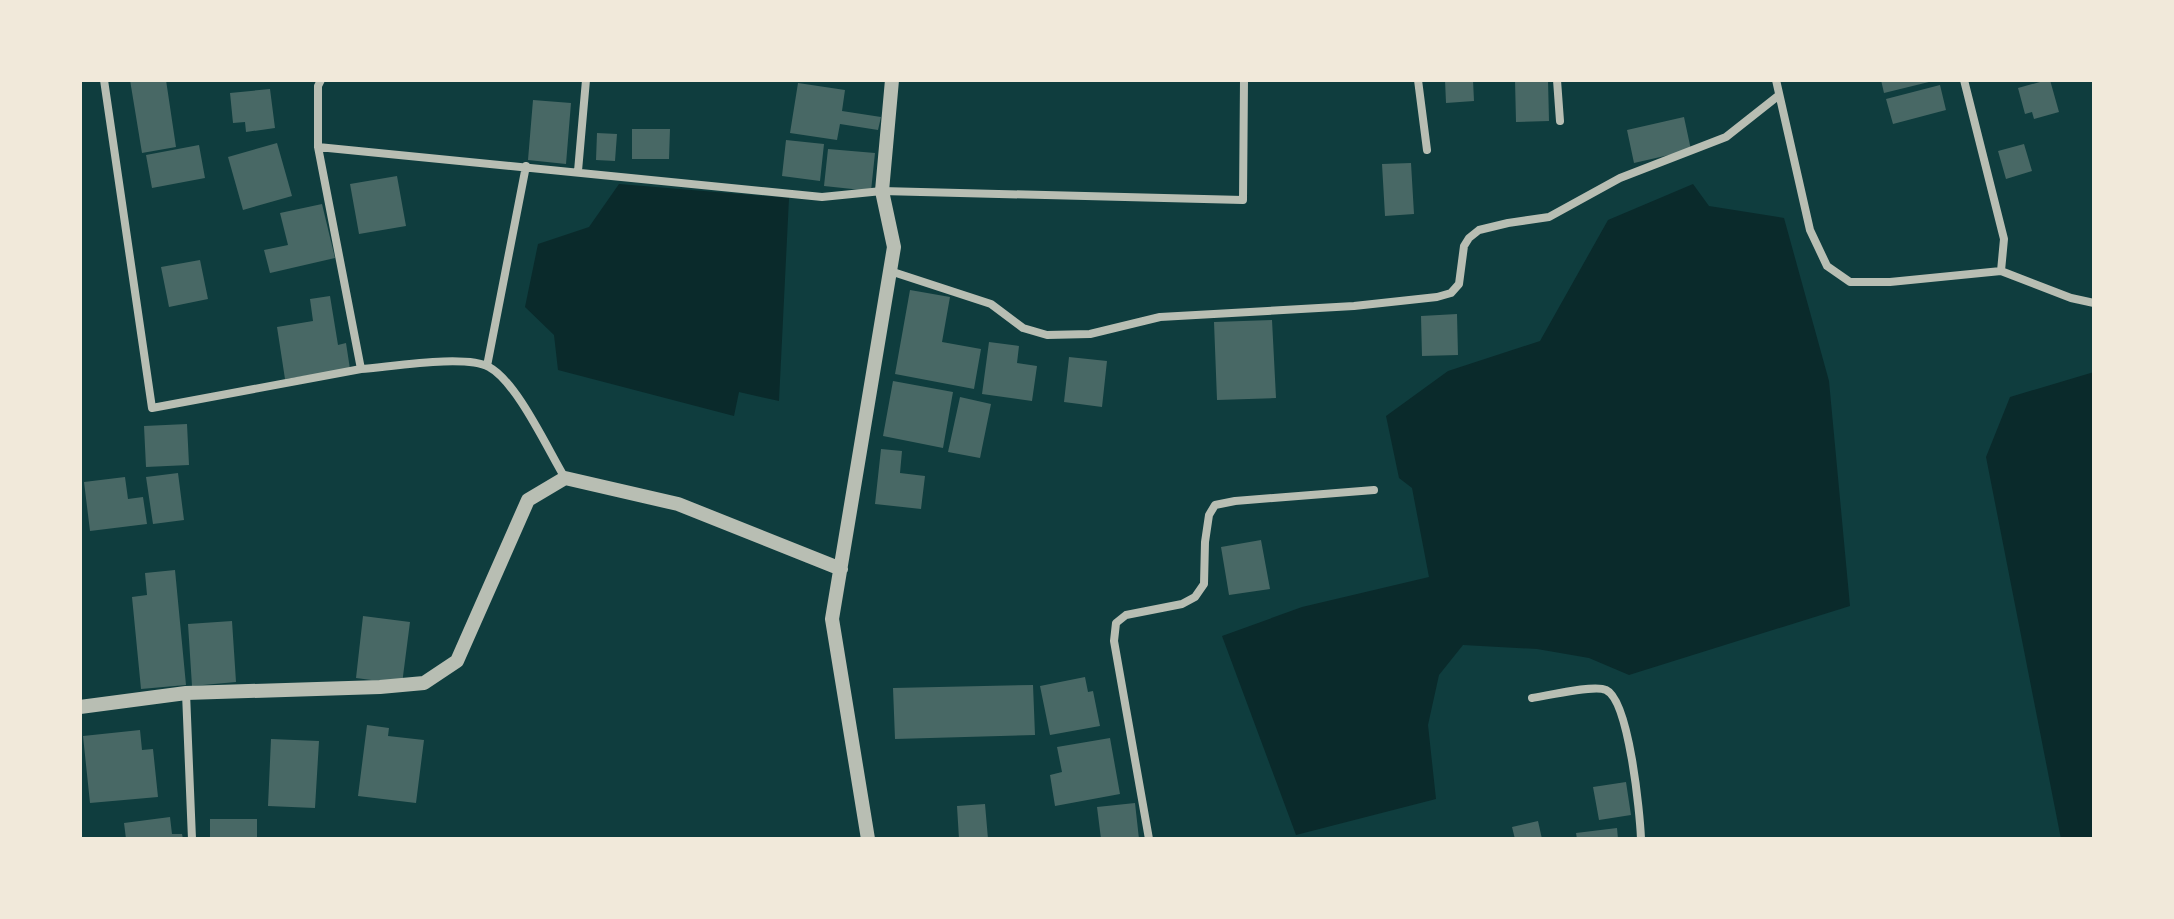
<svg xmlns="http://www.w3.org/2000/svg" width="2174" height="919" viewBox="0 0 2174 919" font-family="'Work Sans',sans-serif">
<rect width="100%" height="100%" fill="#0f3d3e"/>
<path fill="#0a2a2b" d="M 619,184 L 789,198 L 779,401 L 739,392 L 734,416 L 558,370 L 554,335 L 525,307 L 538,244 L 589,227 Z
M 1693,184 L 1709,206 L 1784,218 L 1829,381 L 1850,606 L 1629,675 L 1589,658 L 1537,649 L 1463,645 L 1439,675 L 1428,725 L 1436,799 L 1296,835 L 1222,636 L 1302,607 L 1429,577 L 1412,488 L 1399,478 L 1386,416 L 1448,371 L 1540,341 L 1608,220 Z
M 2094,372 L 2094,839 L 2061,839 L 1986,457 L 2010,397 Z"/>
<path fill="#486865" d="M 130,80 L 166,80 L 176,147 L 142,153 Z
M 1445,80 L 1473,80 L 1474,101 L 1446,103 Z
M 1515,80 L 1548,80 L 1549,121 L 1516,122 Z
M 1881,80 L 1933,80 L 1933,81 L 1884,93 Z
M 2047,80 L 2050,80 L 2059,112 L 2034,119 L 2032,112 L 2025,114 L 2018,88 Z
M 798,83 L 845,90 L 842,111 L 881,117 L 878,130 L 840,124 L 837,140 L 790,133 Z
M 1940,85 L 1946,110 L 1893,124 L 1886,99 Z
M 270,89 L 275,128 L 246,132 L 245,122 L 233,123 L 230,93 Z
M 533,100 L 571,103 L 566,164 L 528,160 Z
M 1684,117 L 1691,150 L 1634,163 L 1627,130 Z
M 632,129 L 670,129 L 669,159 L 632,159 Z
M 597,133 L 617,134 L 615,161 L 596,160 Z
M 786,140 L 824,144 L 820,181 L 782,176 Z
M 277,143 L 292,196 L 243,210 L 228,157 Z
M 2024,144 L 2032,171 L 2006,179 L 1998,151 Z
M 199,145 L 205,178 L 152,188 L 146,155 Z
M 828,149 L 875,153 L 871,191 L 824,186 Z
M 1411,163 L 1414,214 L 1385,216 L 1382,164 Z
M 397,176 L 406,226 L 359,234 L 350,184 Z
M 322,204 L 335,258 L 270,273 L 264,250 L 288,245 L 280,213 Z
M 200,260 L 208,299 L 169,307 L 161,267 Z
M 910,290 L 950,297 L 942,342 L 981,349 L 974,389 L 895,374 Z
M 330,296 L 338,345 L 346,343 L 350,369 L 285,379 L 277,327 L 313,321 L 310,299 Z
M 1457,314 L 1458,355 L 1422,356 L 1421,316 Z
M 1272,320 L 1276,398 L 1217,400 L 1214,322 Z
M 989,342 L 1019,346 L 1017,363 L 1037,366 L 1032,401 L 982,394 Z
M 1069,357 L 1107,361 L 1102,407 L 1064,402 Z
M 893,381 L 953,392 L 943,448 L 883,436 Z
M 960,397 L 991,404 L 980,458 L 948,452 Z
M 187,424 L 189,465 L 146,467 L 144,426 Z
M 881,449 L 902,451 L 900,473 L 925,476 L 921,509 L 875,504 Z
M 178,473 L 184,520 L 153,524 L 146,477 Z
M 125,477 L 128,499 L 143,497 L 147,524 L 90,531 L 84,482 Z
M 1261,540 L 1270,589 L 1229,595 L 1221,547 Z
M 175,570 L 186,685 L 141,689 L 132,597 L 147,595 L 145,573 Z
M 363,616 L 410,622 L 402,684 L 356,678 Z
M 232,621 L 236,682 L 192,686 L 188,624 Z
M 1085,677 L 1088,692 L 1093,691 L 1100,726 L 1050,735 L 1040,686 Z
M 1033,685 L 1035,735 L 895,739 L 893,688 Z
M 367,725 L 389,728 L 388,736 L 424,740 L 416,803 L 358,796 Z
M 140,730 L 142,750 L 153,749 L 158,797 L 90,803 L 83,736 Z
M 1110,738 L 1120,794 L 1055,806 L 1050,775 L 1062,772 L 1057,747 Z
M 271,739 L 319,741 L 315,808 L 268,806 Z
M 1626,782 L 1631,815 L 1599,820 L 1593,787 Z
M 1135,803 L 1139,839 L 1101,839 L 1097,807 Z
M 985,804 L 988,839 L 959,839 L 957,806 Z
M 170,817 L 172,834 L 182,834 L 183,839 L 126,839 L 124,823 Z
M 210,819 L 257,819 L 257,839 L 210,839 Z
M 1538,821 L 1542,839 L 1515,839 L 1512,827 Z
M 1617,828 L 1618,839 L 1577,839 L 1576,833 Z"/>
<g fill="none" stroke-linecap="round" stroke-linejoin="round">
<path stroke="#b8beb3" stroke-width="8" d="M 104,80 L 152,408 L 361,369 L 318,147 L 822,197 L 882,191 L 1243,200 L 1244,80
M 1418,80 L 1427,150
M 1557,80 L 1560,121
M 1776,80 L 1810,230 L 1827,266 L 1850,282 L 1890,282 L 2001,271 L 2071,298 L 2094,303
M 1964,80 L 2004,239 L 2001,271
M 318,147 L 318,86 L 321,80
M 578,171 L 586,80
M 890,271 L 991,304 L 1023,328 L 1047,335 L 1090,334 L 1160,317 L 1354,306 L 1437,297 L 1451,293 L 1459,284 L 1464,246 L 1469,238 L 1479,230 L 1508,223 L 1549,217 L 1620,178 L 1726,137 L 1778,96
M 487,366 L 526,166
M 361,369 C 390,367 465,354 489,367 C 517,382 548,450 565,478
M 186,693 L 192,839
M 1532,698 C 1546,696 1595,684 1606,690 C 1629,700 1640,813 1641,839
M 1149,839 L 1114,641 L 1116,623 L 1126,615 L 1182,604 L 1195,597 L 1204,584 L 1205,542 L 1209,515 L 1215,505 L 1235,501 L 1374,490"/>
<path stroke="#b8beb3" stroke-width="14" d="M 80,707 L 186,693 L 380,687 L 424,683 L 457,661 L 528,500 L 565,478 L 678,504 L 841,569
M 868,839 L 832,619 L 894,247 L 882,191 L 892,80"/>
</g>
<rect width="2174" height="919" fill="none" stroke="#f1e9da" stroke-width="164"/>
</svg>
